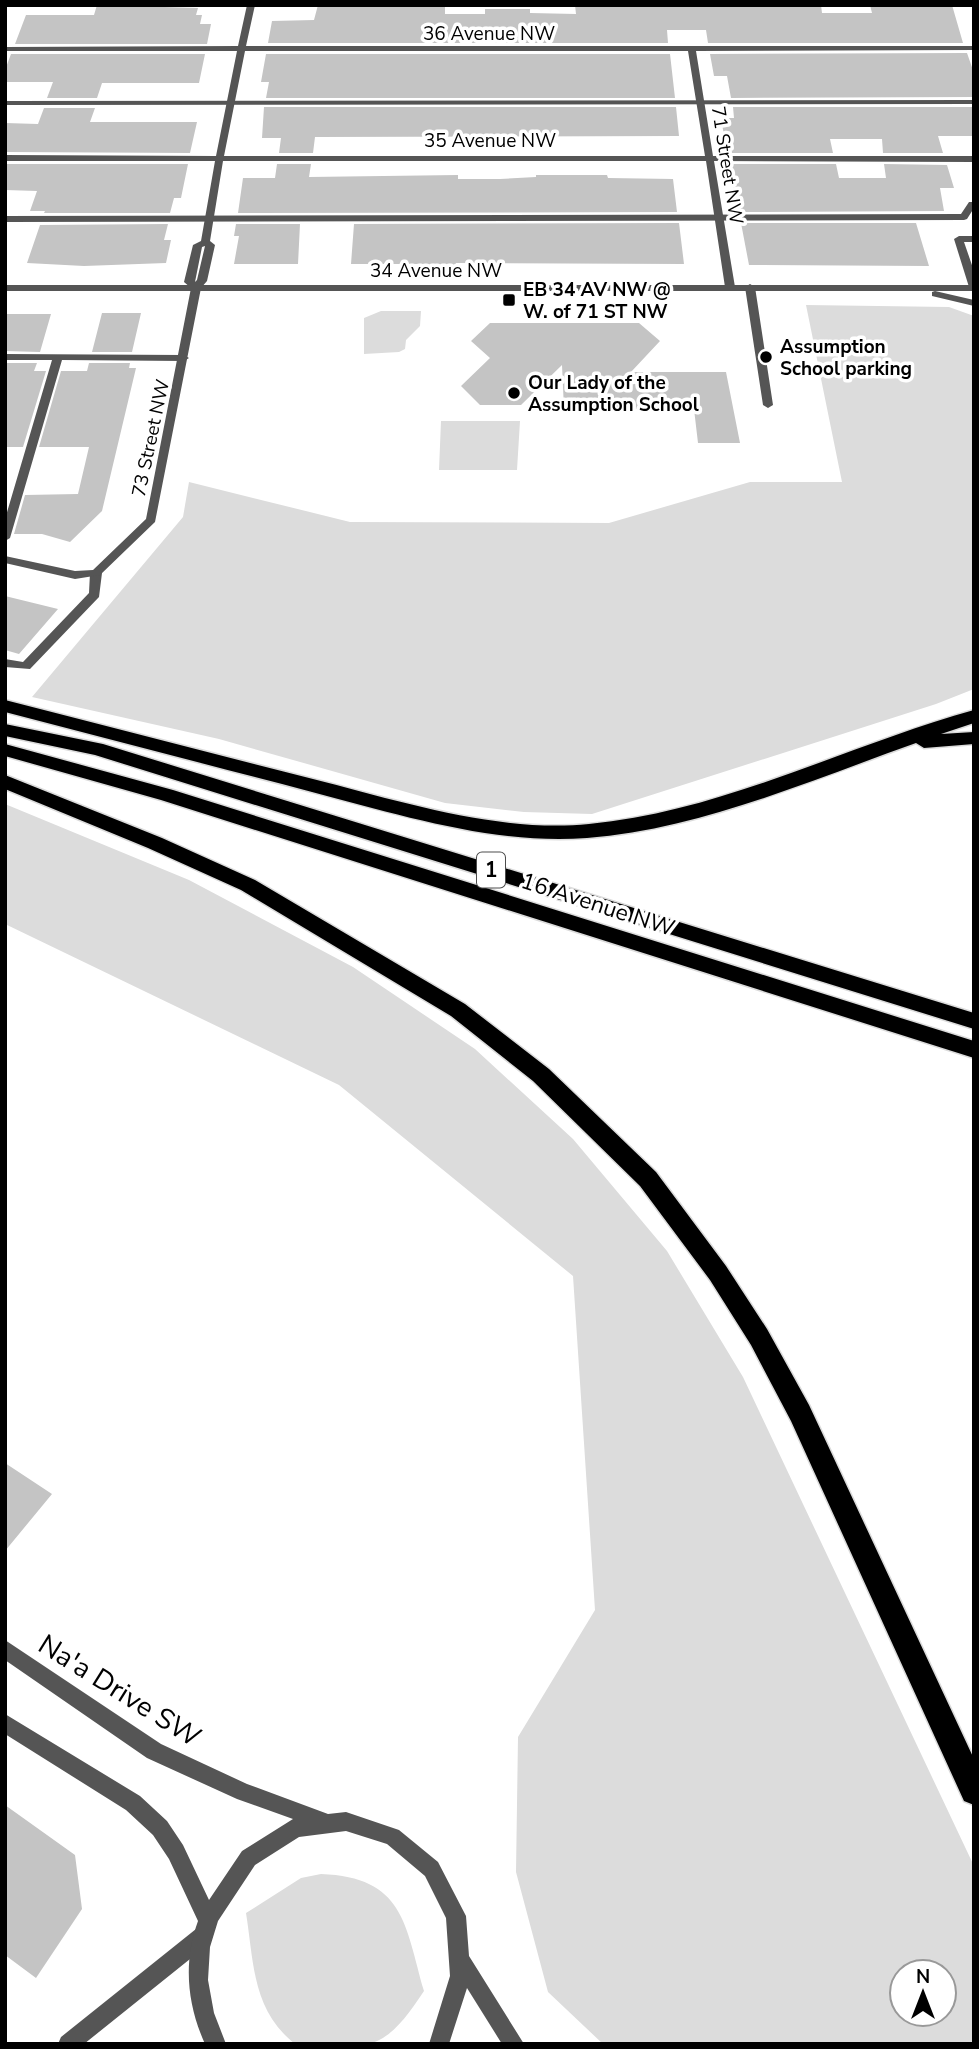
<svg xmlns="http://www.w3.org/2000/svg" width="979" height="2049" viewBox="0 0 979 2049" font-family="'Nunito Sans',sans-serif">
<rect width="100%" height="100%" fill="#fff"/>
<path fill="#dcdcdc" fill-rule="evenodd" d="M 806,305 L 949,307 L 974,316 L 974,689 L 936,704 L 592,814 L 524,812 L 445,803 L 219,739 L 32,697 L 183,517 L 189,482 L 350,522 L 609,523 L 750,482 L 842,482 Z
M 381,311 L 421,311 L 420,326 L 406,340 L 405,349 L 399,352 L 364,354 L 364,318 Z
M 441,421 L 520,421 L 517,470 L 439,470 Z
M 5,804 L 189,880 L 353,967 L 475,1049 L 573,1139 L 667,1251 L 743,1377 L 974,1866 L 974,2044 L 603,2044 L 548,1992 L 516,1872 L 518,1737 L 595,1610 L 573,1276 L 339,1085 L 5,924 ZM 944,1972 L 944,2014 L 902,2014 L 902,1972 Z
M 321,1874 C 404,1877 405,1924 424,1991 C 411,2010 393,2039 368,2044 C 346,2048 318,2044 295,2044 C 252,2010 254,1963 246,1913 L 301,1878 Z"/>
<path fill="#c4c4c4" d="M 97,5 L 198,8 L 196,15 L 202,15 L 200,24 L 211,24 L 207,44 L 15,44 L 26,15 L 94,15 Z
M 318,5 L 445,5 L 445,14 L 485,14 L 485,9 L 530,9 L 530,13 L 576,14 L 575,5 L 821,5 L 822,13 L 872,13 L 870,5 L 952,5 L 963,43 L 708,43 L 706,30 L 667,30 L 668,43 L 268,43 L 272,21 L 314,20 Z
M 967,53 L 974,73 L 974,97 L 731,98 L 727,76 L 714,76 L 710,54 Z
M 11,54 L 205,54 L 199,83 L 102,83 L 97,98 L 47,98 L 53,82 L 5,82 L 5,70 Z
M 266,54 L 670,54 L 675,98 L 266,98 L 269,82 L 261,82 Z
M 264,107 L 676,107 L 679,136 L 315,137 L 313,153 L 279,153 L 281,138 L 262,138 Z
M 733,107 L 974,107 L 974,136 L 938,136 L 943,153 L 883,153 L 882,139 L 830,139 L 833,153 L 727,153 L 721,118 L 734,118 Z
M 44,108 L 95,108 L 90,122 L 197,122 L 190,153 L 5,152 L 5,123 L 38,124 Z
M 5,164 L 188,164 L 181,198 L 174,198 L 170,213 L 44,213 L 45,211 L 30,211 L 37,191 L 5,190 Z
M 277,164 L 311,164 L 309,177 L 458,175 L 458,179 L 500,179 L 536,177 L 536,175 L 607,175 L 608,178 L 673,179 L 677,212 L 238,213 L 243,178 L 275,178 Z
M 728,164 L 836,164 L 839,178 L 886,178 L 884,164 L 947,165 L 954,188 L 940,188 L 944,211 L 739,212 Z
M 679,223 L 684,264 L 456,263 L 456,268 L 421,268 L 421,264 L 351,264 L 354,224 Z
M 741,223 L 916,223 L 929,266 L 749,265 Z
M 168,224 L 164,240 L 171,240 L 166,263 L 84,266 L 27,263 L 40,225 Z
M 236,224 L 300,224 L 298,264 L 234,264 L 239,236 L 234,236 Z
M 102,313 L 141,313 L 132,352 L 92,352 Z
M 5,314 L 51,314 L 40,352 L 5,351 Z
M 490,323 L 639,323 L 660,341 L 631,372 L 726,372 L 740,443 L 698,443 L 694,409 L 564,409 L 562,365 L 521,405 L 480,405 L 461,386 L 490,358 L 471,341 Z
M 5,363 L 37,363 L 34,371 L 46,371 L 23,447 L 5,447 Z
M 89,363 L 130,363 L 129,368 L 136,368 L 102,511 L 70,542 L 42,534 L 14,534 L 25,495 L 78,494 L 89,447 L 39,447 L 61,371 L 87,371 Z
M 5,596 L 58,609 L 19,654 L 5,650 Z
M 5,1463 L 52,1494 L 5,1551 Z
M 5,1805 L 75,1855 L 82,1909 L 36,1978 L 5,1955 Z"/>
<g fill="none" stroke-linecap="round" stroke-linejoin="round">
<g stroke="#dbdbdb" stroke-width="3">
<path id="motorway" d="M 5,700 C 108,726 210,753 313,779 C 400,801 498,833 589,824 C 724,811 845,746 974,710 L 974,723 L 941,734 L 974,732 L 974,744 L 924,748 L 916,743 C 809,781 700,829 587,838 C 494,845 401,815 312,792 C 210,765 107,739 5,712 Z
M 5,724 L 103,744 L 974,1013 L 974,1029 L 95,755 L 5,736 Z
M 5,744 L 173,790 L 974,1041 L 974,1058 L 161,800 L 5,756 Z
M 5,775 L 162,838 L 255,880 L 465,1004 L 549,1069 L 656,1172 L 726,1266 L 767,1329 L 809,1405 L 974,1759 L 974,1805 L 964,1801 L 791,1421 L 751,1345 L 710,1280 L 640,1186 L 533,1081 L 451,1016 L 241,890 L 148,848 L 5,789 Z"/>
</g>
<path fill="#555" fill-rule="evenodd" d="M 974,100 L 974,104 L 5,105 L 5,101 Z
M 969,202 L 974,202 L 974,208 L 967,219 L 964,220 L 5,222 L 5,216 L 961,214 Z
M 750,284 L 755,287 L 773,405 L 768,408 L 763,405 L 745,287 Z
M 5,354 L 184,355 L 189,358 L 184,361 L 62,360 L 10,538 L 5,541 L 5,519 L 52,360 L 5,360 Z
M 96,569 L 102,573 L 99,597 L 30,669 L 5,667 L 5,659 L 23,662 L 89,593 L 90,573 Z"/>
<path fill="#555" fill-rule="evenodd" d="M 247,5 L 255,5 L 246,46 L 974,46 L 974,50 L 696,51 L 713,156 L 974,156 L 974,162 L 714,161 L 735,287 L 730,290 L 725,287 L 706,161 L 223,161 L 210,241 L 215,245 L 207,281 L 201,288 L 155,522 L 100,575 L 75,579 L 5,563 L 5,556 L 75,571 L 93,570 L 146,519 L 191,288 L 184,282 L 193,245 L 201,241 L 215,161 L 5,161 L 5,155 L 216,156 L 237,51 L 5,51 L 5,47 L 238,46 ZM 245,51 L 688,51 L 705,156 L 224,156 ZM 205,246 L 197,280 L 195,282 L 202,247 Z
M 974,236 L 974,242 L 964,242 L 974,271 L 974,290 L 969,287 L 954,239 L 959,236 Z
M 203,1926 L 210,1929 L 213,1936 L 210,1943 L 84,2044 L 58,2044 L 61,2037 L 196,1929 Z"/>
<path fill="#555" fill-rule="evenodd" d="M 5,285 L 974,285 L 974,291 L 5,291 Z
M 935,291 L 974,300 L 974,306 L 932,296 L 932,292 Z
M 5,1640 L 161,1744 L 247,1784 L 328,1814 L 346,1812 L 399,1830 L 438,1862 L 466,1916 L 469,1956 L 524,2044 L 502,2044 L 467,1988 L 449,2044 L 429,2044 L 450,1976 L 446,1918 L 425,1876 L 387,1844 L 346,1831 L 299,1837 L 255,1865 L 218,1921 L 210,1947 L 208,1980 L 214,2013 L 226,2044 L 205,2044 C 187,2004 183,1962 198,1921 L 169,1859 L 153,1835 L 126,1810 L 5,1734 L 5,1714 L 140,1796 L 167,1821 L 183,1845 L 209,1900 L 242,1851 L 293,1819 L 237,1799 L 147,1758 L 5,1660 Z"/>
<use href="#motorway" fill="#000" fill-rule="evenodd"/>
</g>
<g fill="#000" stroke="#fff" stroke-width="2.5">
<rect x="502" y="293" width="14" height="14" rx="3.5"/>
<circle cx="766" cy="357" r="7"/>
<circle cx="514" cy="393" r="7"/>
</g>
<g text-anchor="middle" stroke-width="7" stroke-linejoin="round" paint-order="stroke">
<g font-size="19" fill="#000" stroke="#fff">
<text x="489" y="40">36 Avenue NW</text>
<text x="490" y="147">35 Avenue NW</text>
<text transform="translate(728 165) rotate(81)" y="7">71 Street NW</text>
<text x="436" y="277">34 Avenue NW</text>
<text transform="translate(150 438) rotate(-78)" y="7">73 Street NW</text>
</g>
<g font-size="19" font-weight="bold" fill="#000" stroke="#fff" text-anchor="start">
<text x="523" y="296">EB 34 AV NW @<tspan x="523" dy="22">W. of 71 ST NW</tspan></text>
<text x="780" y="353">Assumption<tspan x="780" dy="22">School parking</tspan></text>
<text x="528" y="389">Our Lady of the<tspan x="528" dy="22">Assumption School</tspan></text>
</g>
<rect fill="#fff" stroke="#4c4c4c" stroke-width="2" x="477" y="852.5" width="28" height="35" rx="5"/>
<g font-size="21" font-weight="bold" fill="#000">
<text x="491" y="877">1</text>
</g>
<g font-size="23" fill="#000" stroke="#fff">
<text transform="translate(598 904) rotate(18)" y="8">16 Avenue NW</text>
</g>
<g font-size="28" fill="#000" stroke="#fff">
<text transform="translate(120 1690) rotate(32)" y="10">Na'a Drive SW</text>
</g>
</g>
<rect width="979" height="2049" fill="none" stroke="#000000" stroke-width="14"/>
<g transform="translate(923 1993)"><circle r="33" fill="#ffffff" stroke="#999999" stroke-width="2"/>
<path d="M0-5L12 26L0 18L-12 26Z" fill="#000000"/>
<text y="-10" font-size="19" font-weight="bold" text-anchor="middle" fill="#000000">N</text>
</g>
</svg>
